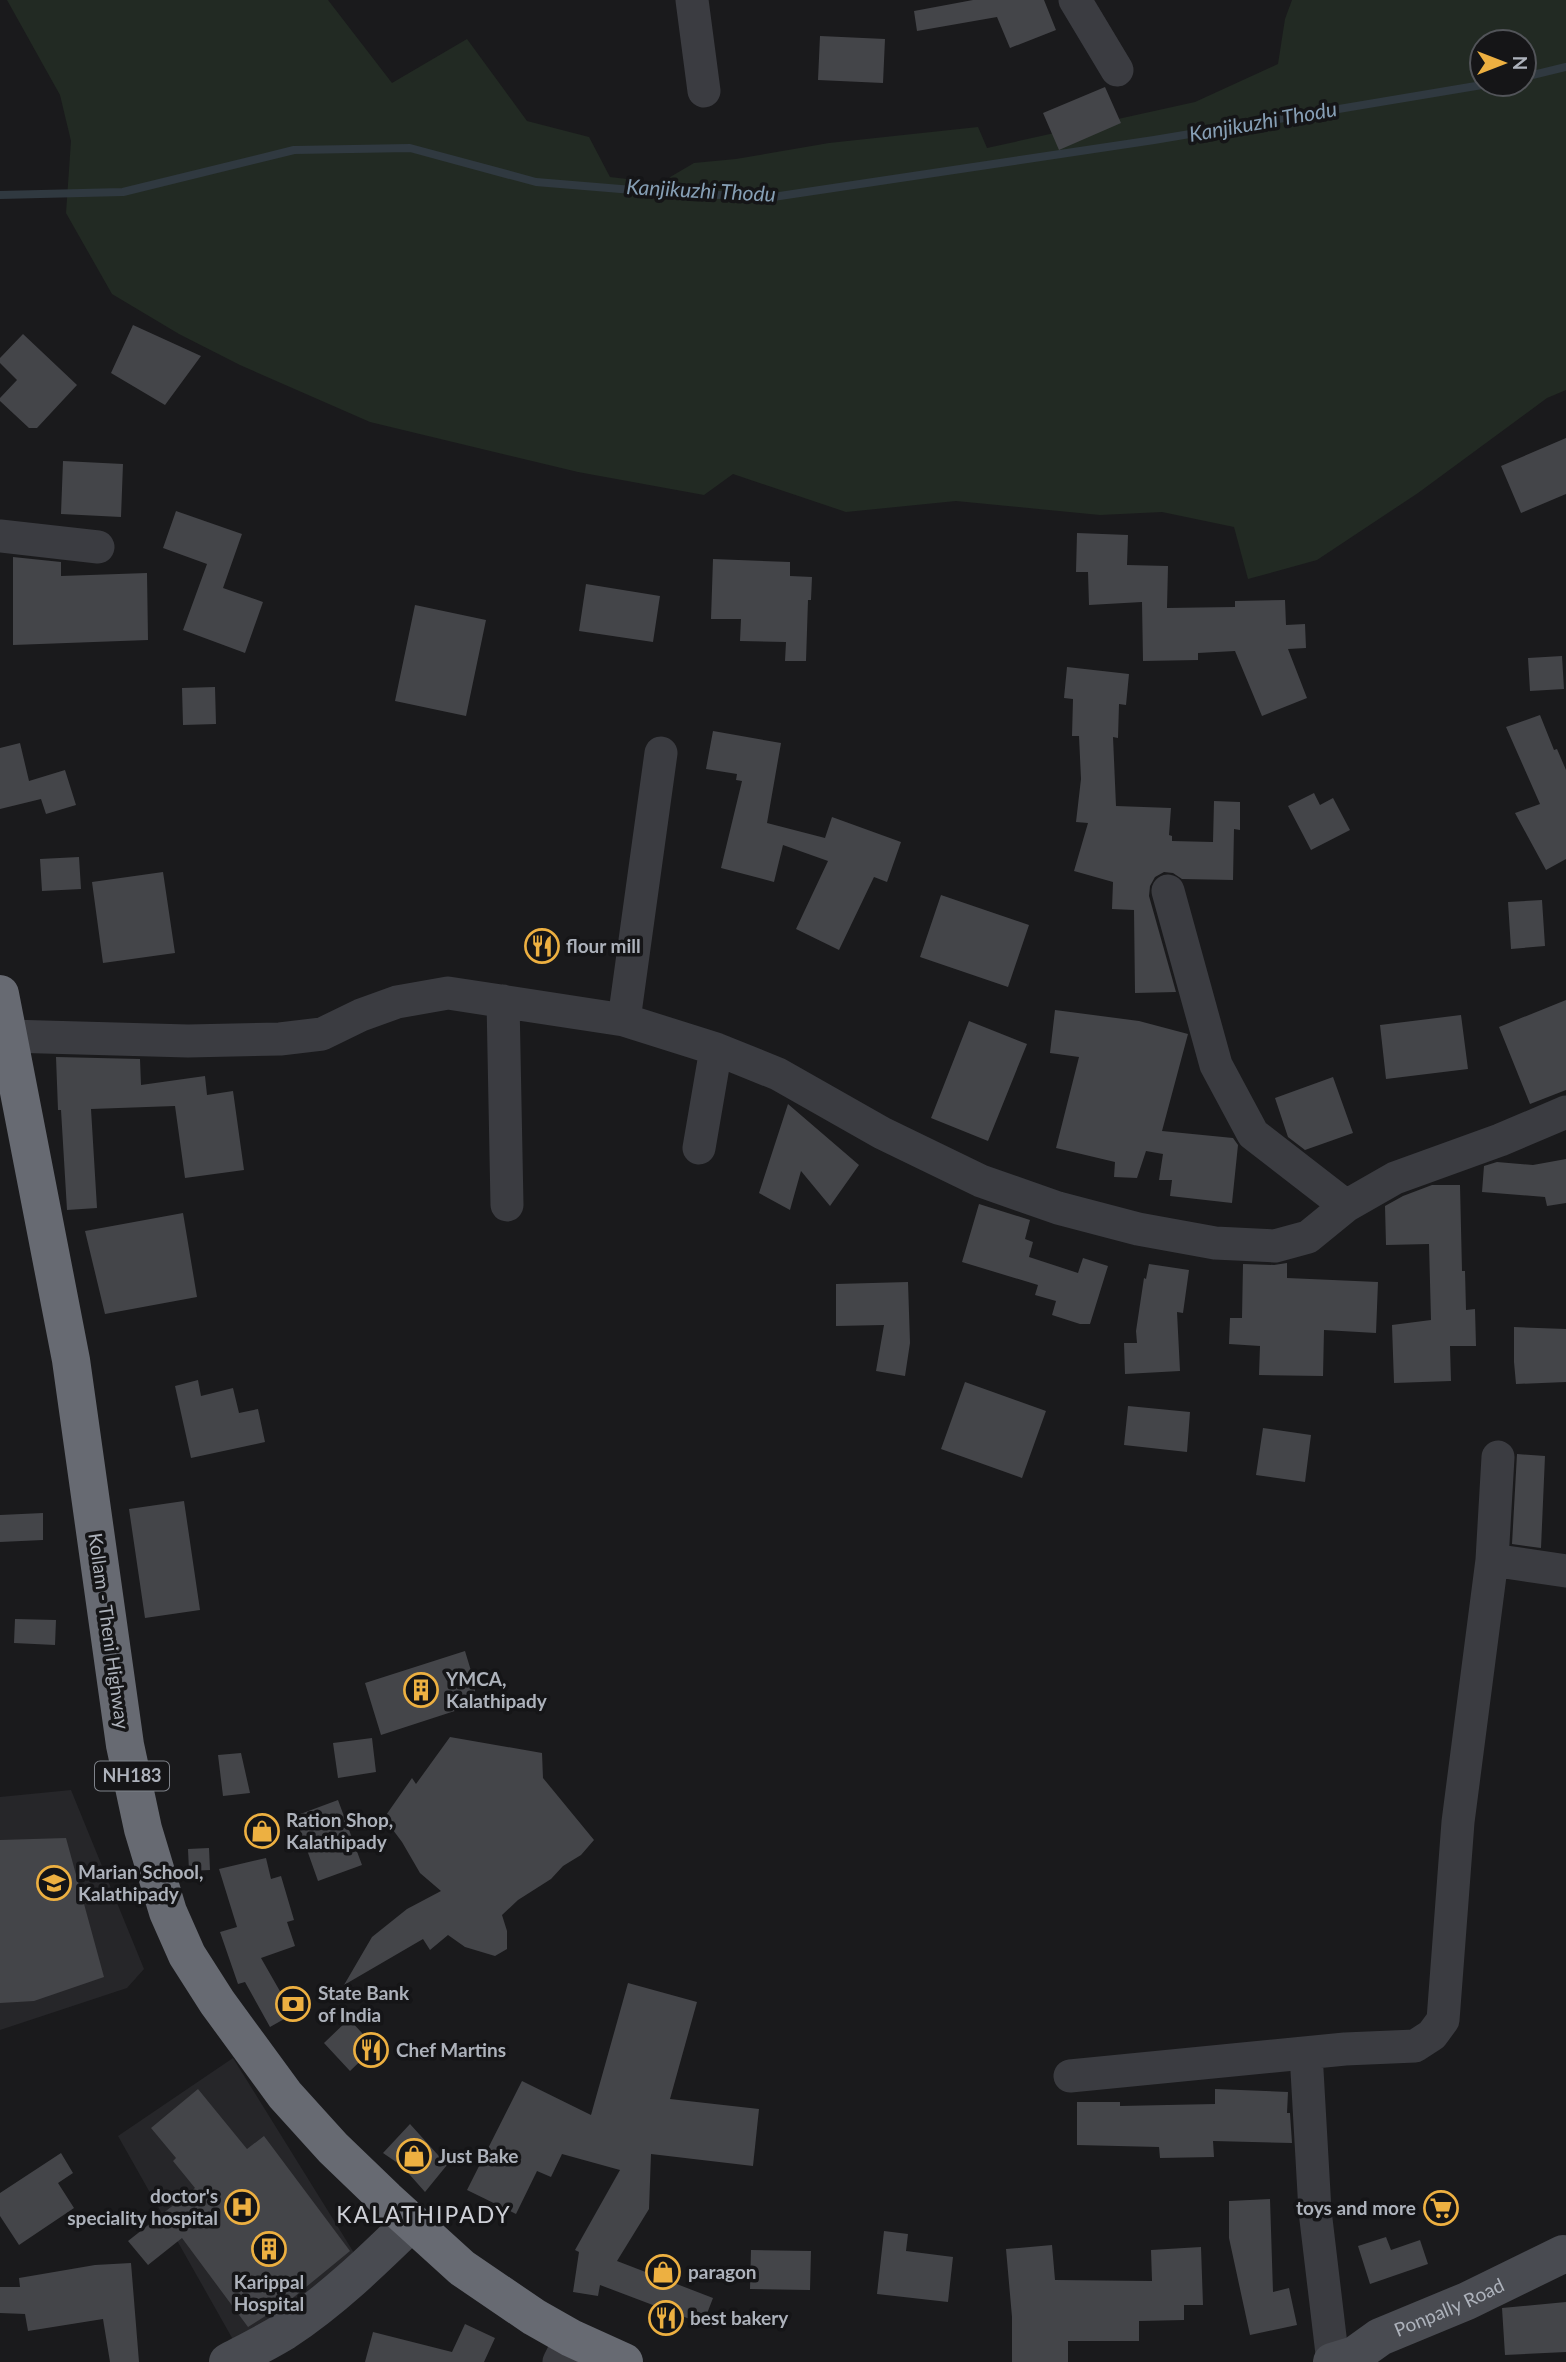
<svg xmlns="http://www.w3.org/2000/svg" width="1566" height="2362" viewBox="0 0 1566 2362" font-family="Lato,sans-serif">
<rect width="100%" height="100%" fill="#1a1a1c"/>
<path fill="#262629" d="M 71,1790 L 144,1969 L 127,1988 L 0,2030 L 0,1797 Z
M 233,2058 L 369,2277 L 240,2352 L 118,2136 Z"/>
<path fill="#222a23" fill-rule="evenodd" d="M 7,0 L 328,0 L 392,83 L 467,39 L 527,121 L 589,137 L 610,177 L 660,183 L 694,163 L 736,159 L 829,143 L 978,127 L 987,148 L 1195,102 L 1278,64 L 1285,19 L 1292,0 L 1566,0 L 1566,390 L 1547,398 L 1418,493 L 1317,560 L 1248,579 L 1234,527 L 1162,512 L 1100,515 L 956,501 L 846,512 L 733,474 L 704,495 L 578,472 L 370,422 L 240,365 L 179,334 L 112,294 L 66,213 L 71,141 L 60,95 ZM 1482,42 L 1524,42 L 1524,84 L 1482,84 Z"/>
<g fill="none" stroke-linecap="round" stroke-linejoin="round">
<path stroke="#303940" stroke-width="8" d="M 1524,77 L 1566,67
M 0,195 L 123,192 L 294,150 L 410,148 L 536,182 L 669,193 L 773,197 L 1154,140 L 1488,84"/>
</g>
<path fill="#444549" d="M 973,0 L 1044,0 L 1056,30 L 1010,48 L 997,17 L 917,31 L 914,11 Z
M 820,36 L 885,39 L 883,83 L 818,80 Z
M 1105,87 L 1121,123 L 1059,150 L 1043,113 Z
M 133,325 L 201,356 L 165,405 L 111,373 Z
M 23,334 L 77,385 L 37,428 L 29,428 L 0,401 L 0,398 L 17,380 L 0,363 L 0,358 Z
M 1566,438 L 1566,494 L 1521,513 L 1501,466 Z
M 63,461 L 123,464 L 121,517 L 61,514 Z
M 176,511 L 242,534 L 223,588 L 263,602 L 245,653 L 183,630 L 207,564 L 163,548 Z
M 1077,533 L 1128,535 L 1127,565 L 1168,566 L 1167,608 L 1235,607 L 1235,601 L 1285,600 L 1286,625 L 1305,624 L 1306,648 L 1288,649 L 1307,698 L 1262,716 L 1235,651 L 1198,653 L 1198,660 L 1143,661 L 1142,602 L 1089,605 L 1088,572 L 1076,572 Z
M 13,557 L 61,562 L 61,576 L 147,573 L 148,640 L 13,645 Z
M 713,559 L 790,562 L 790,576 L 812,577 L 811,600 L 808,600 L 806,661 L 785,661 L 786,642 L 740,641 L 741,619 L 711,619 Z
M 586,584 L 660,596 L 653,642 L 579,631 Z
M 415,605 L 486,620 L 466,716 L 395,701 Z
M 1562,656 L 1564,689 L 1530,691 L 1528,658 Z
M 1067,667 L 1129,674 L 1126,705 L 1119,704 L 1118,738 L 1113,737 L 1116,806 L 1171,808 L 1169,835 L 1172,836 L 1172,841 L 1213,842 L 1214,801 L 1240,802 L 1240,830 L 1234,829 L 1233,880 L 1182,879 L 1173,873 L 1164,872 L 1155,877 L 1150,886 L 1149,896 L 1176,992 L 1135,993 L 1134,910 L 1112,909 L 1113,882 L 1074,871 L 1088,823 L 1076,822 L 1081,779 L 1079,736 L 1072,736 L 1073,699 L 1064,698 Z
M 215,687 L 216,724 L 183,725 L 182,688 Z
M 1540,715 L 1554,750 L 1557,749 L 1566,770 L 1566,859 L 1546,870 L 1515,813 L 1540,804 L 1506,727 Z
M 713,731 L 781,743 L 767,823 L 825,838 L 832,817 L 901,842 L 887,882 L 874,877 L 839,950 L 796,929 L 828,861 L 783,845 L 774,882 L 721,868 L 742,781 L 736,780 L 737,774 L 706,769 Z
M 20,743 L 29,781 L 65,770 L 76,805 L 46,814 L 41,799 L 0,809 L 0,748 Z
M 1314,793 L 1320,805 L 1333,798 L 1350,830 L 1311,850 L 1288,806 Z
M 79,857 L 81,889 L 42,891 L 40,859 Z
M 163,872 L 175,953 L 103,963 L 92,882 Z
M 941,895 L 1029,925 L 1008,987 L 920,957 Z
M 1542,900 L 1545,946 L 1511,949 L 1508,902 Z
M 1566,1000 L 1566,1090 L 1530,1104 L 1499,1027 Z
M 1055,1010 L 1139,1021 L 1188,1034 L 1162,1131 L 1233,1138 L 1238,1145 L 1232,1203 L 1170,1196 L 1172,1180 L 1159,1180 L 1163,1154 L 1146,1151 L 1137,1178 L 1114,1177 L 1115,1162 L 1056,1148 L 1079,1057 L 1050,1053 Z
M 1461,1015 L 1468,1069 L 1386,1079 L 1380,1025 Z
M 969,1021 L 1027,1044 L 988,1141 L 931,1118 Z
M 56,1057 L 140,1059 L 141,1085 L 205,1076 L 207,1095 L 233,1091 L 244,1170 L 185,1178 L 175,1106 L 91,1109 L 97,1208 L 67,1210 L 61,1110 L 58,1110 Z
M 1333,1077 L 1353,1133 L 1305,1150 L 1288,1137 L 1275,1098 Z
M 788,1104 L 859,1165 L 830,1206 L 801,1171 L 790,1210 L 759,1193 Z
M 1566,1159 L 1566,1203 L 1547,1206 L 1545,1197 L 1482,1192 L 1484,1166 L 1497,1162 L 1533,1165 Z
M 1432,1185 L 1460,1185 L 1462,1271 L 1465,1271 L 1466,1310 L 1475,1309 L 1476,1346 L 1450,1346 L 1451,1381 L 1394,1383 L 1392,1325 L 1431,1320 L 1429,1244 L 1386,1245 L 1385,1206 L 1403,1196 Z
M 979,1204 L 1030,1220 L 1025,1239 L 1033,1242 L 1029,1257 L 1078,1273 L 1083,1258 L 1108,1266 L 1090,1324 L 1080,1324 L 1052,1315 L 1056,1301 L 1035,1295 L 1038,1285 L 962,1262 Z
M 183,1213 L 197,1297 L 105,1314 L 85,1231 Z
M 1287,1263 L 1287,1278 L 1378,1282 L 1376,1333 L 1324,1330 L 1323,1376 L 1259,1375 L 1260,1346 L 1229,1344 L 1230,1318 L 1242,1318 L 1243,1264 L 1274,1265 Z
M 1149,1264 L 1189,1270 L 1183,1313 L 1177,1312 L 1180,1371 L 1125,1374 L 1124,1343 L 1137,1343 L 1136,1331 L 1144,1278 L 1146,1279 Z
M 908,1282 L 910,1343 L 905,1376 L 876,1371 L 884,1325 L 836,1326 L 836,1284 Z
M 1514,1327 L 1566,1329 L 1566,1382 L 1516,1384 L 1514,1362 Z
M 198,1380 L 201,1396 L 233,1388 L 239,1413 L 258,1409 L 265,1442 L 191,1458 L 175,1386 Z
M 965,1382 L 1046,1411 L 1022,1478 L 941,1449 Z
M 1128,1406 L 1190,1412 L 1187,1452 L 1124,1445 Z
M 1263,1428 L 1311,1435 L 1305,1482 L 1256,1475 Z
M 1517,1454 L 1545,1456 L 1541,1548 L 1512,1544 Z
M 184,1501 L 200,1610 L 145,1618 L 129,1509 Z
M 43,1513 L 43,1540 L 0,1542 L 0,1515 Z
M 15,1619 L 56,1620 L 55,1645 L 14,1643 Z
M 465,1651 L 475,1684 L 475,1697 L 467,1707 L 381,1735 L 365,1683 Z
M 450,1737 L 542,1753 L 543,1778 L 594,1840 L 581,1855 L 563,1866 L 551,1879 L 518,1900 L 502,1915 L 507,1931 L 507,1949 L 495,1956 L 465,1947 L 448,1935 L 430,1950 L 423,1939 L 344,1985 L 372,1937 L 407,1909 L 441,1891 L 420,1873 L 402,1842 L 384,1818 L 412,1778 L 416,1784 Z
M 372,1738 L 376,1772 L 338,1778 L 333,1743 Z
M 241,1753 L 250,1793 L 223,1796 L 218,1755 Z
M 338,1800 L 362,1865 L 318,1881 L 295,1816 Z
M 66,1838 L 104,1977 L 34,2001 L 0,2003 L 0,1840 Z
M 209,1848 L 210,1870 L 189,1871 L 188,1849 Z
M 266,1858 L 271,1879 L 281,1876 L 294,1920 L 287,1922 L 295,1946 L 261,1958 L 293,2014 L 270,2027 L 245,1982 L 238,1984 L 220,1932 L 237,1927 L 219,1869 Z
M 628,1983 L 697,2002 L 670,2099 L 759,2109 L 753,2166 L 651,2154 L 649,2209 L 617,2261 L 713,2298 L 703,2324 L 600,2285 L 598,2296 L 573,2292 L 579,2252 L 575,2250 L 620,2170 L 562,2154 L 551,2177 L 537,2171 L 516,2214 L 467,2190 L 522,2081 L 591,2115 Z
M 349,2019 L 375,2047 L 350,2071 L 324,2043 Z
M 198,2089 L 247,2149 L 264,2136 L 350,2251 L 289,2301 L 248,2327 L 182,2238 L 148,2265 L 128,2241 L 195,2188 L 173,2161 L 176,2158 L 151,2128 Z
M 1215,2089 L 1288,2092 L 1287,2113 L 1290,2113 L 1292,2143 L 1213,2141 L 1214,2157 L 1160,2158 L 1159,2147 L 1077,2145 L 1077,2102 L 1120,2102 L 1120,2106 L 1215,2104 Z
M 410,2124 L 447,2165 L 425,2192 L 402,2166 L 383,2153 Z
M 61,2153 L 73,2173 L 58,2183 L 74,2208 L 19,2245 L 0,2216 L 0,2193 Z
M 1270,2199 L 1273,2292 L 1289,2288 L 1297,2325 L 1250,2335 L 1229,2238 L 1229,2201 Z
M 884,2231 L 908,2234 L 906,2251 L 953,2257 L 948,2302 L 877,2294 Z
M 1386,2237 L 1391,2250 L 1420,2240 L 1428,2264 L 1370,2284 L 1358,2246 Z
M 1052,2245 L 1055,2280 L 1152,2281 L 1151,2250 L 1201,2247 L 1203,2305 L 1184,2305 L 1184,2320 L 1139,2321 L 1139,2341 L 1068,2341 L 1068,2362 L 1012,2362 L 1012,2317 L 1006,2249 Z
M 751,2250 L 811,2251 L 810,2290 L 750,2289 Z
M 131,2263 L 139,2362 L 110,2362 L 103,2319 L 28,2331 L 25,2314 L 0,2313 L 0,2287 L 20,2287 L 19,2278 L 95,2265 Z
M 1566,2302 L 1566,2352 L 1505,2355 L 1502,2308 Z
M 465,2324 L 495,2338 L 484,2362 L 365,2362 L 373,2332 L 452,2352 Z"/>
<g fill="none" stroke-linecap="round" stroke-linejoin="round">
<path stroke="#3b3c41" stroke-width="33" d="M 692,0 L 704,91
M 1075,0 L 1117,70
M 0,536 L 98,547
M 1168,891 L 1216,1065 L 1253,1134 L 1346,1206
M 503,1001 L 507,1205
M 624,1020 L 661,753
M 8,1036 L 188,1041 L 280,1039 L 322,1034 L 361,1015 L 397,1002 L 448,993 L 624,1020 L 716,1049 L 778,1074 L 882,1133 L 981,1181 L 1058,1208 L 1138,1229 L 1215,1243 L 1275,1246 L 1308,1237 L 1346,1206 L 1395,1178 L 1500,1140 L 1566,1112
M 699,1148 L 716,1049
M 1492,1560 L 1498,1457
M 1306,2053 L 1315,2211 L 1333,2362
M 1070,2076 L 1345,2049 L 1415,2046 L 1432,2035 L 1443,2020 L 1458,1822 L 1492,1560 L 1566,1571
M 559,2362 L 571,2338"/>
<g stroke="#494b51" stroke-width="38">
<path d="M 228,2362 C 247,2352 267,2342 285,2331 C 332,2300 372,2261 412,2222"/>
<path id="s1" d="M 1332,2362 L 1355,2355 L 1380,2337 L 1467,2301 L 1563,2254 L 1566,2255"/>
</g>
<path stroke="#676a72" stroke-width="38" d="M 0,994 L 71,1360 L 125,1745 L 143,1829 L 168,1912 L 187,1955 L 217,2002 L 285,2095 L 333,2148 L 386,2199 L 462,2268 L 534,2317 L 571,2338 L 624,2362"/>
</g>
<defs>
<g id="restaurant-ring" transform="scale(1.75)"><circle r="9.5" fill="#151517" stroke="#edb041" stroke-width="1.5"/><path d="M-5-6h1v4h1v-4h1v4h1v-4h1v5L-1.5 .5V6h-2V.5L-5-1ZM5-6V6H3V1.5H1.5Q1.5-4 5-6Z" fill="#edb041"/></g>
<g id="building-ring" transform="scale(1.75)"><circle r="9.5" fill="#151517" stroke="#edb041" stroke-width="1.5"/><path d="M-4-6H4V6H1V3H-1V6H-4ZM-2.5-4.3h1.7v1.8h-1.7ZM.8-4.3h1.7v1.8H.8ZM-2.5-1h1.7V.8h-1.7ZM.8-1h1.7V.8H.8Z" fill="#edb041"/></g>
<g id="shop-ring" transform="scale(1.75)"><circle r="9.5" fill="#151517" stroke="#edb041" stroke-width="1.5"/><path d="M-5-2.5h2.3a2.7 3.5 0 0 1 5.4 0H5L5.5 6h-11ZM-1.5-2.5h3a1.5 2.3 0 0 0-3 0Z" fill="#edb041"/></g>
<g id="school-ring" transform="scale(1.75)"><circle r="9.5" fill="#151517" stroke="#edb041" stroke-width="1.5"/><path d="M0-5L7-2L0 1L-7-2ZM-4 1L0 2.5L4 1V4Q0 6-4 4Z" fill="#edb041"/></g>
<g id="bank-ring" transform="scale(1.75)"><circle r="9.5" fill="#151517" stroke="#edb041" stroke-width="1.5"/><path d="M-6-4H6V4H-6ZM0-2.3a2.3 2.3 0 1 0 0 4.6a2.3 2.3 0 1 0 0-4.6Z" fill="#edb041"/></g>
<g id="hospital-ring" transform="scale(1.75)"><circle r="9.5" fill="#151517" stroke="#edb041" stroke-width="1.5"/><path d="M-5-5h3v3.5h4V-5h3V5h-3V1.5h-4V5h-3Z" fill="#edb041"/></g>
<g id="supermarket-ring" transform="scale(1.75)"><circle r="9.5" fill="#151517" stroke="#edb041" stroke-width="1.5"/><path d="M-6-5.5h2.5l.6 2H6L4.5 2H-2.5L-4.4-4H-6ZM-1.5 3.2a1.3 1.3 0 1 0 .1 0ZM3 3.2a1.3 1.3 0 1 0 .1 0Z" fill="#edb041"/></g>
</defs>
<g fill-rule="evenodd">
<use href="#restaurant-ring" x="542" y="946"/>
<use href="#building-ring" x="421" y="1690"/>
<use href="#shop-ring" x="262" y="1831"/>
<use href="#school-ring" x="54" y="1883"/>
<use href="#bank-ring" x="293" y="2004"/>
<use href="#restaurant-ring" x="371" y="2050"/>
<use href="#shop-ring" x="414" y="2156"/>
<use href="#hospital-ring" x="242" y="2207"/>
<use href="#supermarket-ring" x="1441" y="2208"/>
<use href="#building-ring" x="269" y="2249"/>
<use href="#shop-ring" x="663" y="2272"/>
<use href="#restaurant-ring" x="666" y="2318"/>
</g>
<g text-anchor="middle" stroke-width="7" stroke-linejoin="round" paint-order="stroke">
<rect fill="#151517" stroke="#7f838a" stroke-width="2" x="95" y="1761.5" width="74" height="29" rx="5"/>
<g font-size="18" font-weight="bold" fill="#adb2bb">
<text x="132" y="1782">NH183</text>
</g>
<g font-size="19" font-weight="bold" fill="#adb2bb" stroke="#151517" text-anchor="start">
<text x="566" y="953">flour mill</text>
<text x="446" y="1686">YMCA,<tspan x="446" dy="22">Kalathipady</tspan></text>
<text x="286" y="1827">Ration Shop,<tspan x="286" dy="22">Kalathipady</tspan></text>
<text x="78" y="1879">Marian School,<tspan x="78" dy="22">Kalathipady</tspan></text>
<text x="318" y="2000">State Bank<tspan x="318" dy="22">of India</tspan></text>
<text x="396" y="2057">Chef Martins</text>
<text x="438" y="2163">Just Bake</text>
<text x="218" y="2203" text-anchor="end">doctor's<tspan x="218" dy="22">speciality hospital</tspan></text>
<text x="1416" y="2215" text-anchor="end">toys and more</text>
<text x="688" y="2279">paragon</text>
<text x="269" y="2289" text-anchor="middle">Karippal<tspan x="269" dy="22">Hospital</tspan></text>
<text x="690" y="2325">best bakery</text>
</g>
<g font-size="19" fill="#adb2bb" stroke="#151517">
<text transform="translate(109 1631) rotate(82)" y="7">Kollam - Theni Highway</text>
<text dy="7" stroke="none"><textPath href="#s1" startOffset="130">Ponpally Road</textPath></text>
</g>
<g font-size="21" font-style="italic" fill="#869fb5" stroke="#151517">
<text transform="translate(1263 122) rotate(-10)" y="7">Kanjikuzhi Thodu</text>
<text transform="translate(701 191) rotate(3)" y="7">Kanjikuzhi Thodu</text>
</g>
<g font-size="23" letter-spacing="2" fill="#ced0d7" stroke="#151517">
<text x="424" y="2223">KALATHIPADY</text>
</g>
</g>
<g transform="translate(1503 63) rotate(90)"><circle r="33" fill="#151517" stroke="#525459" stroke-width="2"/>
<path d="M0-5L12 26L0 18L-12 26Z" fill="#edb041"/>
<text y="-10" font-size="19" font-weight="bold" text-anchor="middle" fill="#adb2bb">N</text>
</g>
</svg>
